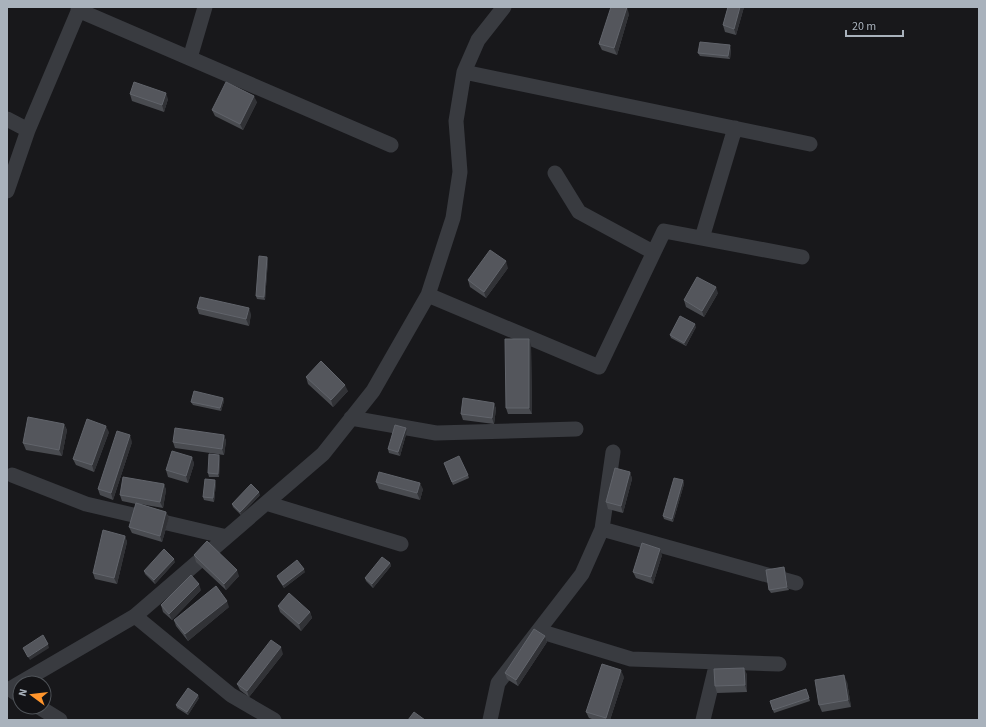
<svg xmlns="http://www.w3.org/2000/svg" width="986" height="727" viewBox="0 0 986 727" font-family="'Source Sans 3',sans-serif">
<rect width="100%" height="100%" fill="#18181b"/>
<g fill="none" stroke-linecap="round" stroke-linejoin="round">
<path stroke="#393b40" stroke-width="15" d="M 78,10 L 391,145
M 190,58 L 205,7
M 464,72 L 810,144
M 7,119 L 28,130
M 555,173 L 579,212 L 653,252
M 7,191 L 28,130 L 80,7
M 702,238 L 735,128
M 428,295 L 599,367 L 664,231 L 802,257
M 351,418 L 436,433 L 576,429
M 12,475 L 86,504 L 227,537
M 266,503 L 401,544
M 602,529 L 796,583
M 135,616 L 231,695 L 274,720
M 539,631 L 631,659 L 779,664
M 20,683 L 135,616 L 323,454 L 373,391 L 428,295 L 453,218 L 460,172 L 456,121 L 464,72 L 478,40 L 504,7
M 20,683 L 10,689 L 20,696
M 39,707 L 60,720
M 490,720 L 498,683 L 582,574 L 602,529 L 613,452
M 703,720 L 717,662"/>
</g>
<path fill="#494b50" d="M 728,7 L 744,7 L 736,35 L 725,32 L 723,25 Z
M 629,14 L 617,55 L 602,50 L 599,44 Z
M 731,49 L 730,59 L 700,56 L 698,53 Z
M 130,94 L 168,99 L 164,112 L 132,101 Z
M 257,102 L 243,130 L 215,116 L 212,110 Z
M 267,257 L 268,260 L 265,300 L 257,299 L 256,296 Z
M 508,268 L 486,298 L 470,287 L 468,280 Z
M 718,293 L 704,317 L 686,307 L 684,300 Z
M 197,308 L 251,314 L 249,326 L 199,314 Z
M 696,327 L 686,346 L 671,338 L 670,335 Z
M 531,345 L 532,414 L 508,414 L 506,408 Z
M 306,377 L 348,391 L 333,407 L 308,384 Z
M 223,398 L 224,401 L 221,411 L 193,405 L 191,402 Z
M 494,403 L 496,409 L 494,424 L 463,420 L 461,414 Z
M 64,424 L 67,430 L 62,456 L 26,450 L 23,443 Z
M 406,428 L 407,431 L 400,456 L 389,453 L 388,449 Z
M 109,432 L 94,472 L 76,465 L 73,459 Z
M 224,435 L 226,441 L 224,455 L 175,448 L 173,442 Z
M 132,442 L 113,500 L 100,495 L 98,489 Z
M 192,457 L 194,464 L 188,483 L 168,477 L 166,470 Z
M 220,458 L 219,477 L 209,477 L 208,473 Z
M 444,463 L 468,475 L 469,478 L 453,485 Z
M 630,472 L 632,479 L 623,513 L 608,509 L 606,502 Z
M 683,480 L 684,484 L 673,522 L 664,519 L 663,516 Z
M 376,482 L 423,489 L 420,500 L 379,489 Z
M 216,483 L 214,502 L 204,500 L 203,497 Z
M 164,484 L 166,490 L 163,508 L 140,504 L 166,512 L 169,518 L 162,542 L 132,533 L 129,527 L 136,504 L 122,501 L 120,495 Z
M 260,495 L 241,515 L 233,507 L 232,504 Z
M 125,536 L 127,542 L 117,584 L 95,579 L 93,573 Z
M 194,555 L 239,576 L 226,590 L 196,562 Z
M 662,555 L 653,584 L 636,578 L 633,572 Z
M 175,562 L 155,584 L 145,574 L 144,571 Z
M 390,563 L 391,566 L 373,588 L 366,581 L 365,578 Z
M 785,570 L 789,590 L 771,593 L 769,590 Z
M 305,572 L 284,588 L 278,579 L 277,576 Z
M 201,590 L 172,620 L 163,612 L 161,605 Z
M 278,606 L 310,612 L 312,618 L 301,631 L 280,612 Z
M 229,607 L 188,641 L 176,626 L 174,620 Z
M 545,636 L 547,642 L 518,686 L 507,679 L 505,673 Z
M 283,654 L 249,697 L 240,690 L 237,684 Z
M 747,674 L 747,692 L 717,693 L 715,686 Z
M 624,677 L 610,720 L 595,720 L 589,718 L 586,712 Z
M 847,682 L 851,707 L 822,712 L 819,705 Z
M 806,689 L 810,701 L 774,713 L 770,701 Z
M 199,698 L 188,715 L 177,708 L 176,705 Z"/>
<path fill="#313236" d="M 627,7 L 629,14 L 617,55 L 614,48 Z
M 740,7 L 744,7 L 736,35 L 734,29 Z
M 730,45 L 731,49 L 730,59 L 728,56 Z
M 166,93 L 168,99 L 164,112 L 162,105 Z
M 254,96 L 257,102 L 243,130 L 240,124 Z
M 267,257 L 268,260 L 265,300 L 264,297 Z
M 506,261 L 508,268 L 486,298 L 484,292 Z
M 716,287 L 718,293 L 704,317 L 702,311 Z
M 249,308 L 251,314 L 249,326 L 246,319 Z
M 695,324 L 696,327 L 686,346 L 684,343 Z
M 529,339 L 531,345 L 532,414 L 529,408 Z
M 345,385 L 348,391 L 333,407 L 331,400 Z
M 223,398 L 224,401 L 221,411 L 220,408 Z
M 494,403 L 496,409 L 494,424 L 492,418 Z
M 64,424 L 67,430 L 62,456 L 59,450 Z
M 106,426 L 109,432 L 94,472 L 92,465 Z
M 406,428 L 407,431 L 400,456 L 398,452 Z
M 130,435 L 132,442 L 113,500 L 111,493 Z
M 224,435 L 226,441 L 224,455 L 222,449 Z
M 219,455 L 220,458 L 219,477 L 218,474 Z
M 192,457 L 194,464 L 188,483 L 186,476 Z
M 630,472 L 632,479 L 623,513 L 621,506 Z
M 215,480 L 216,483 L 214,502 L 213,498 Z
M 683,480 L 684,484 L 673,522 L 672,519 Z
M 420,483 L 423,489 L 420,500 L 417,493 Z
M 164,484 L 166,490 L 163,508 L 160,502 Z
M 259,492 L 260,495 L 241,515 L 240,512 Z
M 166,512 L 169,518 L 162,542 L 160,536 Z
M 125,536 L 127,542 L 117,584 L 114,578 Z
M 660,549 L 662,555 L 653,584 L 651,577 Z
M 174,559 L 175,562 L 155,584 L 154,580 Z
M 390,563 L 391,566 L 373,588 L 372,584 Z
M 784,567 L 785,570 L 789,590 L 787,587 Z
M 304,569 L 305,572 L 284,588 L 283,585 Z
M 237,570 L 239,576 L 226,590 L 224,584 Z
M 199,584 L 201,590 L 172,620 L 169,614 Z
M 227,601 L 229,607 L 188,641 L 185,634 Z
M 310,612 L 312,618 L 301,631 L 299,624 Z
M 545,636 L 547,642 L 518,686 L 516,680 Z
M 48,644 L 49,648 L 30,660 L 28,657 Z
M 281,647 L 283,654 L 249,697 L 247,691 Z
M 744,668 L 747,674 L 747,692 L 745,685 Z
M 621,670 L 624,677 L 610,720 L 607,720 L 606,718 Z
M 844,675 L 847,682 L 851,707 L 848,700 Z
M 198,695 L 199,698 L 188,715 L 187,712 Z"/>
<path fill="#54565c" stroke="#61646b" d="M 611,7 L 627,7 L 614,48 L 599,44 Z
M 728,7 L 740,7 L 734,29 L 723,25 Z
M 700,42 L 730,45 L 728,56 L 698,53 Z
M 134,82 L 166,93 L 162,105 L 130,94 Z
M 226,82 L 254,96 L 240,124 L 212,110 Z
M 490,250 L 506,261 L 484,292 L 468,280 Z
M 259,256 L 267,257 L 264,297 L 256,296 Z
M 697,277 L 716,287 L 702,311 L 684,300 Z
M 200,297 L 249,308 L 246,319 L 197,308 Z
M 680,316 L 695,324 L 684,343 L 670,335 Z
M 505,339 L 529,339 L 529,408 L 506,408 Z
M 321,361 L 345,385 L 331,400 L 306,377 Z
M 194,391 L 223,398 L 220,408 L 191,402 Z
M 463,398 L 494,403 L 492,418 L 461,414 Z
M 28,417 L 64,424 L 59,450 L 23,443 Z
M 87,419 L 106,426 L 92,465 L 73,459 Z
M 395,425 L 406,428 L 398,452 L 388,449 Z
M 175,428 L 224,435 L 222,449 L 173,442 Z
M 117,431 L 130,435 L 111,493 L 98,489 Z
M 172,451 L 192,457 L 186,476 L 166,470 Z
M 209,454 L 219,455 L 218,474 L 208,473 Z
M 459,456 L 468,475 L 452,482 L 444,463 Z
M 615,468 L 630,472 L 621,506 L 606,502 Z
M 379,472 L 420,483 L 417,493 L 376,482 Z
M 123,477 L 164,484 L 160,502 L 120,495 Z
M 674,478 L 683,480 L 672,519 L 663,516 Z
M 205,479 L 215,480 L 213,498 L 203,497 Z
M 251,484 L 259,492 L 240,512 L 232,504 Z
M 136,503 L 166,512 L 160,536 L 129,527 Z
M 103,530 L 125,536 L 114,578 L 93,573 Z
M 207,541 L 237,570 L 224,584 L 194,555 Z
M 642,543 L 660,549 L 651,577 L 633,572 Z
M 164,549 L 174,559 L 154,580 L 144,571 Z
M 382,557 L 390,563 L 372,584 L 365,578 Z
M 297,560 L 304,569 L 283,585 L 277,576 Z
M 784,567 L 787,587 L 769,590 L 766,570 Z
M 191,575 L 199,584 L 169,614 L 161,605 Z
M 216,586 L 227,601 L 185,634 L 174,620 Z
M 289,593 L 310,612 L 299,624 L 278,606 Z
M 534,629 L 545,636 L 516,680 L 505,673 Z
M 43,635 L 48,644 L 28,657 L 23,648 Z
M 271,640 L 281,647 L 247,691 L 237,684 Z
M 602,664 L 621,670 L 606,718 L 586,712 Z
M 744,668 L 745,685 L 715,686 L 714,669 Z
M 844,675 L 848,700 L 819,705 L 815,680 Z
M 188,688 L 198,695 L 187,712 L 176,705 Z
M 806,689 L 809,698 L 773,710 L 770,701 Z
M 414,712 L 425,720 L 408,720 Z"/>
<rect width="986" height="727" fill="none" stroke="#a9b2bc" stroke-width="16"/>
<g transform="translate(32 695) rotate(285)"><circle r="19" fill="#131316" stroke="#4f5358"/>
<path d="M0-3L7 15L0 10L-7 15Z" fill="#ff952c"/>
<text y="-6" font-size="11" font-weight="bold" text-anchor="middle" fill="#a9b2bc">N</text>
</g>
<path d="M846 30v6h57v-6" fill="none" stroke="#a9b2bc" stroke-width="2"/>
<text x="852" y="30" font-size="12" fill="#a9b2bc" stroke="#131316" stroke-width="3" paint-order="stroke">20 m</text>
</svg>
